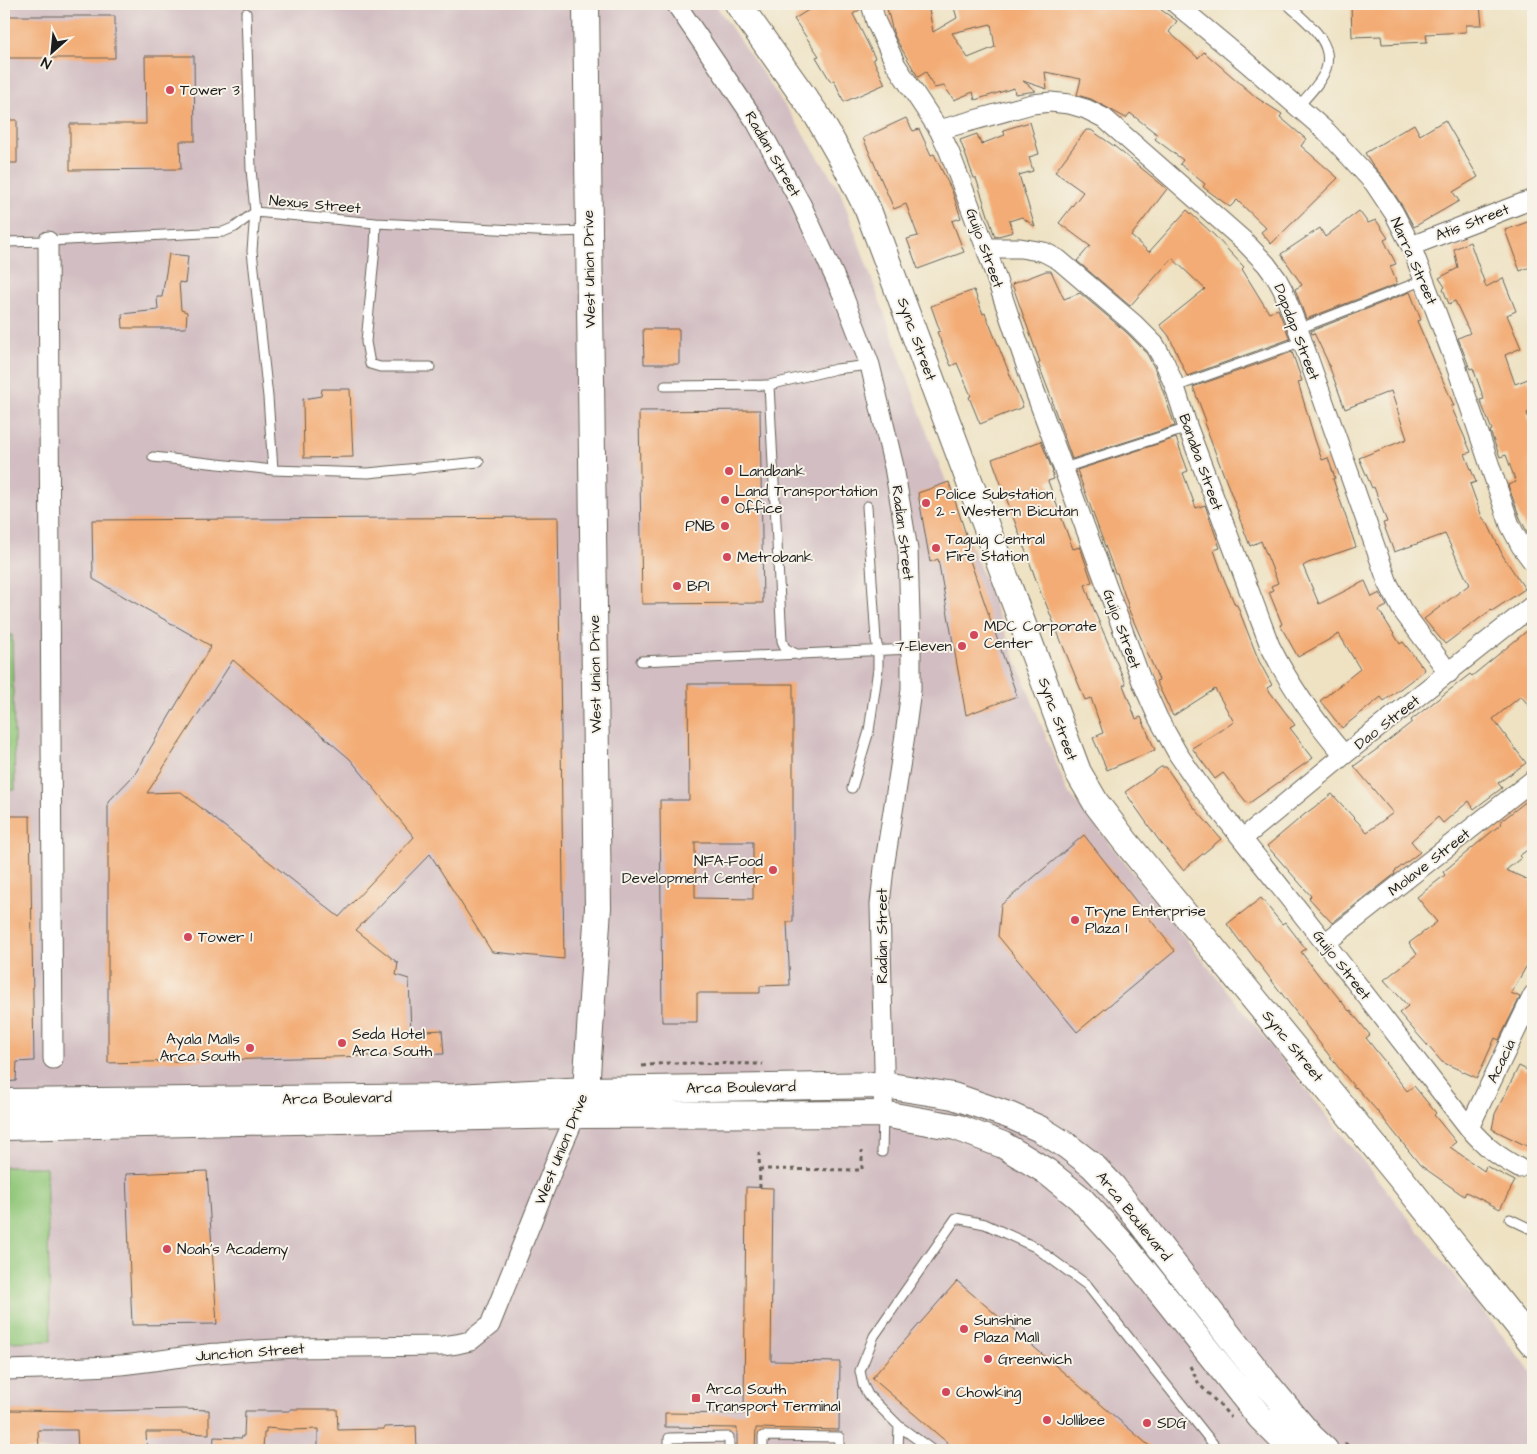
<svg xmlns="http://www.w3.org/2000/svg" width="1537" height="1454" viewBox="0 0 1537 1454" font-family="'Architects Daughter',sans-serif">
<rect width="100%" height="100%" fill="#f7f3e8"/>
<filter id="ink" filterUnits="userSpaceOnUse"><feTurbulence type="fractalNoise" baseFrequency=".02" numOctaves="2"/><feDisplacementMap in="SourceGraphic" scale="10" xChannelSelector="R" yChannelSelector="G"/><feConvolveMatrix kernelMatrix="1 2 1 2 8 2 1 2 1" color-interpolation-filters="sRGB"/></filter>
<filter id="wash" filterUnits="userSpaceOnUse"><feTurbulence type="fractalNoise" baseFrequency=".0096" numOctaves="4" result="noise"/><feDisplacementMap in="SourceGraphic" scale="20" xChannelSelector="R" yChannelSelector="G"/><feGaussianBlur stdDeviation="1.12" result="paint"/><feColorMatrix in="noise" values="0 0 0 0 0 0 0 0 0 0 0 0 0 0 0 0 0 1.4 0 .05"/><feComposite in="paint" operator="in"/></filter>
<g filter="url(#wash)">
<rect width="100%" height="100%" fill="#eee2c3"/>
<path fill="#d2bec2" d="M 4,4 L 715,4 L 794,119 L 840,191 L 933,448 L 1067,790 L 1533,1374 L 1533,1450 L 4,1450 Z"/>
<path fill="#91c779" stroke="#56724a" d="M 4,635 L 12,635 L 15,790 L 4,790 Z
M 46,1167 L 51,1341 L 4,1342 L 4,1167 Z"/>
<g id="blocks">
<path fill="#f3ac75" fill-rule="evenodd" d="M 806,4 L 860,4 L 861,9 L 853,14 L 875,58 L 873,59 L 885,84 L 844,102 L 834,80 L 831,82 L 816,57 L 819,56 L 794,19 L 810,9 Z
M 886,4 L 928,4 L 933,32 L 957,18 L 953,4 L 1150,4 L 1157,7 L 1177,21 L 1169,32 L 1198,58 L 1204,52 L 1257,98 L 1282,114 L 1280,117 L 1306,139 L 1301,146 L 1338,178 L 1271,244 L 1261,232 L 1266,228 L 1237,200 L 1230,207 L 1203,187 L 1205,184 L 1180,164 L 1183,160 L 1155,139 L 1158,135 L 1130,113 L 1126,118 L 1091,99 L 1077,95 L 1081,79 L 1045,72 L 1047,89 L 1023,81 L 1036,91 L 1015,94 L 1014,88 L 975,100 L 973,92 L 954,100 L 944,86 L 934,88 L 926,72 L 918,77 L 896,39 L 893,32 ZM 991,24 L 995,47 L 968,58 L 952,33 Z
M 1351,4 L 1480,4 L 1482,25 L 1466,25 L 1466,32 L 1426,34 L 1427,42 L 1382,44 L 1381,36 L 1352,37 Z
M 4,16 L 115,16 L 115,58 L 4,58 Z
M 145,56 L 194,56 L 195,141 L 180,141 L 181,169 L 70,170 L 70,124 L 146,124 Z
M 906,118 L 913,131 L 919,129 L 931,155 L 934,154 L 952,191 L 961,218 L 952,221 L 964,252 L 918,269 L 907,239 L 918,236 L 906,204 L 894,209 L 863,138 Z
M 4,120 L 17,120 L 17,163 L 4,163 Z
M 1445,120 L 1478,177 L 1453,192 L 1459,201 L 1414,227 L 1403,207 L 1383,177 L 1372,164 L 1365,153 L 1414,124 L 1420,135 Z
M 1030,122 L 1039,154 L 1029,157 L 1033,171 L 1019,175 L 1035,227 L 1022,217 L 1009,221 L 1013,232 L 995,237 L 976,178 L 974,178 L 960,140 L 977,134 L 981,144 L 1005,135 L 1003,130 Z
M 1086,130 L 1091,130 L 1114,146 L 1167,189 L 1131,236 L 1149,252 L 1187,210 L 1214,235 L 1244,267 L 1242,269 L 1269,313 L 1278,309 L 1290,339 L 1187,376 L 1169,336 L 1160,325 L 1205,289 L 1172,258 L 1130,306 L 1077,261 L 1090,246 L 1059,223 L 1083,192 L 1055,172 Z
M 1359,211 L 1368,223 L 1376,220 L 1388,238 L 1384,240 L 1396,264 L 1390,266 L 1397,284 L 1306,319 L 1295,289 L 1302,285 L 1281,254 L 1320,228 L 1325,237 Z
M 1533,220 L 1533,266 L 1520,271 L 1505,230 Z
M 1470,242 L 1486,287 L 1503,278 L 1516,311 L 1507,315 L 1521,348 L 1505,355 L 1515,384 L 1528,379 L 1533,393 L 1533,410 L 1527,413 L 1533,434 L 1533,544 L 1520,518 L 1508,485 L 1516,482 L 1506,455 L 1500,457 L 1490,431 L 1492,430 L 1480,400 L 1484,399 L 1473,368 L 1470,369 L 1458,338 L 1470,333 L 1455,301 L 1449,304 L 1443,289 L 1445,287 L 1439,278 L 1458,268 L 1454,249 Z
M 169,254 L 188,256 L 185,283 L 179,282 L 181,310 L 187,312 L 186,328 L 123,328 L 122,314 L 158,310 L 157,297 L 162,297 Z
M 1046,271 L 1051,271 L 1064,299 L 1080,293 L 1126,332 L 1146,352 L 1156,371 L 1175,426 L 1072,459 L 1052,402 L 1053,402 L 1038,363 L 1040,362 L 1012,284 Z
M 974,290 L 983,314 L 985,313 L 1023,407 L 980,424 L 969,397 L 971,396 L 957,363 L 951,366 L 937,332 L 940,331 L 931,306 Z
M 1410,292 L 1421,320 L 1417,321 L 1454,406 L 1451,406 L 1471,452 L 1465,454 L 1476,482 L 1470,484 L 1482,517 L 1488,524 L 1503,556 L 1525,589 L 1492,611 L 1491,610 L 1445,644 L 1424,619 L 1470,584 L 1466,578 L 1445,534 L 1394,552 L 1383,523 L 1387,522 L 1374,487 L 1372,488 L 1359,458 L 1407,439 L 1391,391 L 1345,409 L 1327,360 L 1314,333 L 1312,334 L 1311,331 Z
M 643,329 L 679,329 L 679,364 L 644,364 Z
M 1292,352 L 1302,381 L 1298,382 L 1315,440 L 1322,460 L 1328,458 L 1335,478 L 1333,479 L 1356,547 L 1308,563 L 1303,566 L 1319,604 L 1365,581 L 1372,597 L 1380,593 L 1387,606 L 1379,610 L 1400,644 L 1403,642 L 1425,670 L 1384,701 L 1381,697 L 1342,728 L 1320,701 L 1360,669 L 1339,634 L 1298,657 L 1280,625 L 1282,624 L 1269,592 L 1273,590 L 1271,586 L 1278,583 L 1261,541 L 1250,546 L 1239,517 L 1240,517 L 1204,423 L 1206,421 L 1193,387 Z
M 322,389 L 350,389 L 353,457 L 304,458 L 303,399 L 321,396 Z
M 760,410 L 763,603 L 642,604 L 639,411 Z
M 1176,438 L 1188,471 L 1183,473 L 1196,508 L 1205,505 L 1220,548 L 1214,550 L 1224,579 L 1235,605 L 1237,605 L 1259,661 L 1272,685 L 1267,688 L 1295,725 L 1290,728 L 1313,758 L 1248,804 L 1223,773 L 1215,779 L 1192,748 L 1234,722 L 1215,689 L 1173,716 L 1156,681 L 1159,680 L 1128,608 L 1129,608 L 1117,573 L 1115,573 L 1077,470 Z
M 1041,441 L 1053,472 L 1052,473 L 1054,479 L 1048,481 L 1073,549 L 1080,547 L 1092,582 L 1085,585 L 1096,615 L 1126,684 L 1123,685 L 1136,719 L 1141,717 L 1155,750 L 1107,770 L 1093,738 L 1103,733 L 1091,698 L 1085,700 L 1044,599 L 1043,599 L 992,459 Z
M 949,482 L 970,547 L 966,549 L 1017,696 L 966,715 L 938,559 L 930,562 L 918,493 Z
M 558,517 L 564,959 L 492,952 L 430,854 L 356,930 L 398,963 L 396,975 L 409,979 L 411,1032 L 442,1030 L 444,1054 L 108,1063 L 108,802 L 135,774 L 211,646 L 93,579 L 92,520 ZM 233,660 L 350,759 L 414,837 L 339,917 L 181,792 L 147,793 Z
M 1533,626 L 1533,711 L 1521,696 L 1493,719 L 1526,763 L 1498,783 L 1502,788 L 1474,809 L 1469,801 L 1443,823 L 1438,817 L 1411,841 L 1420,852 L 1394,872 L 1395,874 L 1332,923 L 1309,898 L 1311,896 L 1267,846 L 1305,814 L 1332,794 L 1367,832 L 1393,813 L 1354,766 L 1380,747 L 1412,722 L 1411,720 L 1470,674 L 1472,676 Z
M 688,684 L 793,684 L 793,922 L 787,922 L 790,985 L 760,986 L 760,993 L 697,993 L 697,1022 L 662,1022 L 660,800 L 689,800 ZM 695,842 L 753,842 L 753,899 L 695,898 Z
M 1161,767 L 1166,767 L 1192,805 L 1221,839 L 1183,870 L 1158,839 L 1125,792 Z
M 1533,796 L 1533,846 L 1519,856 L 1521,858 L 1506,870 L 1533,882 L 1533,955 L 1511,993 L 1520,997 L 1499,1040 L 1495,1038 L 1477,1078 L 1442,1062 L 1399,1013 L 1408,1006 L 1384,980 L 1417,954 L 1409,943 L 1437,922 L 1417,897 L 1445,875 L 1443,872 L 1501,824 L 1500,822 Z
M 4,816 L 30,816 L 34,1061 L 17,1062 L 16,1081 L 4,1082 Z
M 1084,835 L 1175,951 L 1077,1032 L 998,936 L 1001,905 Z
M 1261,898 L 1282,924 L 1285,922 L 1306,949 L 1301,952 L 1324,982 L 1325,981 L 1349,1011 L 1350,1010 L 1370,1035 L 1366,1038 L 1386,1063 L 1385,1063 L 1407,1091 L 1414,1086 L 1436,1113 L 1434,1115 L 1456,1142 L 1450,1147 L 1484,1171 L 1486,1166 L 1515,1181 L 1500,1209 L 1466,1192 L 1464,1196 L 1420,1165 L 1378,1112 L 1356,1087 L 1355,1088 L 1338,1067 L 1246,947 L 1245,948 L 1227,924 Z
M 1519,1066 L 1533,1073 L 1533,1149 L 1492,1129 L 1495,1114 Z
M 207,1171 L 217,1324 L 132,1325 L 126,1174 Z
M 746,1187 L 773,1188 L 771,1361 L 840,1362 L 839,1430 L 756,1428 L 755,1450 L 737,1450 L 737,1428 L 665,1427 L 665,1413 L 744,1414 Z
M 957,1281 L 1084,1390 L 1154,1450 L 956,1450 L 872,1378 Z
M 183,1409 L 209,1410 L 209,1434 L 183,1433 L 183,1432 L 146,1432 L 147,1450 L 78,1450 L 77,1430 L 38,1430 L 39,1450 L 9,1450 L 7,1410 L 98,1411 Z
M 290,1409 L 337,1409 L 338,1430 L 384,1429 L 384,1427 L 416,1426 L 417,1450 L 318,1450 L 318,1429 L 291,1430 L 266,1428 L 266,1433 L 264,1433 L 263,1450 L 213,1450 L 214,1437 L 242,1438 L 242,1436 L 244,1436 L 245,1411 L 290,1411 Z"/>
</g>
</g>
<g filter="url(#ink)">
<use href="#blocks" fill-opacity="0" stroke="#666156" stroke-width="1"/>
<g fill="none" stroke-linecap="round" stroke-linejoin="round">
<g stroke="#666156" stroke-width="11">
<path id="lane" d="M 1287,4 C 1305,21 1335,41 1326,69 C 1321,83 1307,96 1298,107
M 246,13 L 251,169 L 255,212 L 252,251 L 268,397 L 273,470
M 376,223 L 375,247 L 366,342 L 370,364 L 380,367 L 430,367
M 4,242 L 48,241 L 223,232 L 235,227 L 255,212 L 376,223 L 556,232 L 586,231
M 1298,329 L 1424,280
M 769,385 L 782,641 L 785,648 L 798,655
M 665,386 L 769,385 L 836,369 L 870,365
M 1175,387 L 1303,341
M 153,457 L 273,470 L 368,473 L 479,462
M 1064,468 L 1188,428
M 641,661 L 911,649
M 852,788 L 869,731 L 878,669 L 878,650 L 876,640 L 867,506
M 882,1152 L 883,1117
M 1510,1219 L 1533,1230
M 669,1450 L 669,1438 L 729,1437 L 729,1450
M 763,1450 L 763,1436 L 839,1437 L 839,1450
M 898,1450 L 899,1426
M 932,1450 L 899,1426 L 868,1395 L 863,1385 L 860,1371 L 874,1336 L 956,1218 L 985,1224 L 1035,1247 L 1087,1285 L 1218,1450"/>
</g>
<g stroke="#666156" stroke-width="21">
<path id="street" d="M 676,4 L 756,122 L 801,204 L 843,295 L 870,365 L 894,467 L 908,550 L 911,649 L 911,690 L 905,735 L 884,868 L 880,904 L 884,1067 L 883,1114
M 871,4 L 876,22 L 896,65 L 939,130 L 949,151 L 986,248 L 1033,386 L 1142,682 L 1158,718 L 1178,754 L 1200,786 L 1336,957 L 1469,1128 C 1486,1147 1496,1155 1519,1168
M 1176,4 L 1247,63 L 1327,132 L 1374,183 L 1394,213 L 1411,246 L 1424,280 L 1452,354 L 1510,525 L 1521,546 L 1533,562
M 939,130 L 1032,104 L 1051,102 L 1069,104 L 1086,109 L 1104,118 L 1244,241 L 1266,264 L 1277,279 L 1283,290 L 1298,329 L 1388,583 L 1402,610 L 1449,673
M 48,241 L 53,1059
M 1411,246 L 1533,199
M 986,248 L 1020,248 L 1044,252 L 1059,260 L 1134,324 L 1155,345 L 1165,363 L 1175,387 L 1188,428 L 1270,646 C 1290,686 1315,721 1344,755
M 1242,839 L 1344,755 L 1533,605
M 1325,943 L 1533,780
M 1469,1128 L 1533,995
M 4,1370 C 43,1369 82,1368 121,1365 C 154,1362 186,1355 219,1353 C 293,1346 368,1347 442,1346 L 457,1344 L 470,1341 L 490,1325 L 560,1151 L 576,1115"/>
</g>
<g stroke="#666156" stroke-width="28">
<path id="secondary" d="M 738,4 L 818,117 L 846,166 L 868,210 L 1078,772 L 1096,803 L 1125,841 L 1403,1181 L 1533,1344
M 4,1102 L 457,1097 L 586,1090 L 884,1085 L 953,1096 L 1011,1116 L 1040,1129 L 1067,1146 L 1093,1166 L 1113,1187 L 1266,1383 L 1311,1437 L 1325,1450
M 580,1105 L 586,1090 L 598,908 L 586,4
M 4,1127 L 576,1115 L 883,1114 L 956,1127 L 1003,1145 L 1046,1171 L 1080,1198 L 1125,1247 L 1260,1417 L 1293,1450"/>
</g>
<path stroke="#666156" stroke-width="3" stroke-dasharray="4 4" stroke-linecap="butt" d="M 642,1066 L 667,1063 L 763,1064
M 759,1152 L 760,1188
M 759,1169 L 862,1170 L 862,1151
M 1190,1366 L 1199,1384 L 1231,1417
M 1345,1443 L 1352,1450"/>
<use href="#lane" stroke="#fff" stroke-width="9"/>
<use href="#street" stroke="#fff" stroke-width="19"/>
<use href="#secondary" stroke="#fff" stroke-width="26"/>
</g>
</g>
<g fill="#d1495b" stroke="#f7f3e8" stroke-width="2">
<circle cx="170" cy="90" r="5"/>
<circle cx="729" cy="471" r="5"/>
<circle cx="725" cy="500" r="5"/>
<circle cx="926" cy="503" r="5"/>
<circle cx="725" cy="526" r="5"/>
<circle cx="936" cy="548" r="5"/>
<circle cx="727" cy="557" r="5"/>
<circle cx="677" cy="586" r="5"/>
<circle cx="974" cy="635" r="5"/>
<circle cx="962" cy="646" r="5"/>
<circle cx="773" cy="870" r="5"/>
<circle cx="1075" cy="920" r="5"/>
<circle cx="188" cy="937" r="5"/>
<circle cx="342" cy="1043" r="5"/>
<circle cx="250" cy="1048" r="5"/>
<circle cx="167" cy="1249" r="5"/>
<circle cx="964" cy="1329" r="5"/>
<circle cx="988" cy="1359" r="5"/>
<circle cx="946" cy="1392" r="5"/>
<rect x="691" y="1393" width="10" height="10" rx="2.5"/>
<circle cx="1047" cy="1420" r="5"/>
<circle cx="1147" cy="1423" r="5"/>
</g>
<g text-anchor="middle" stroke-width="4" stroke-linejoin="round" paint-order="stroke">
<g font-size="15" fill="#1c1c1c" stroke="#f7f3e8" text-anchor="start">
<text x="180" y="95">Tower 3</text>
<text x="739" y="476">Landbank</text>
<text x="735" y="496">Land Transportation<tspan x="735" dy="17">Office</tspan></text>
<text x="936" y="499">Police Substation<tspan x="936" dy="17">2 - Western Bicutan</tspan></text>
<text x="715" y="531" text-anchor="end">PNB</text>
<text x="946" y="544">Taguig Central<tspan x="946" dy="17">Fire Station</tspan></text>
<text x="737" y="562">Metrobank</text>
<text x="687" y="591">BPI</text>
<text x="984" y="631">MDC Corporate<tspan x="984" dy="17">Center</tspan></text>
<text x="952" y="651" text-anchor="end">7-Eleven</text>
<text x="763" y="866" text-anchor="end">NFA-Food<tspan x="763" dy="17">Development Center</tspan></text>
<text x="1085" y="916">Tryne Enterprise<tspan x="1085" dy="17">Plaza 1</tspan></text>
<text x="198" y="942">Tower 1</text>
<text x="352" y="1039">Seda Hotel<tspan x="352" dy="17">Arca South</tspan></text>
<text x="240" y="1044" text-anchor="end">Ayala Malls<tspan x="240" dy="17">Arca South</tspan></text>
<text x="177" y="1254">Noah's Academy</text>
<text x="974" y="1325">Sunshine<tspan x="974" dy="17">Plaza Mall</tspan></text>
<text x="998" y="1364">Greenwich</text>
<text x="706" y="1394">Arca South<tspan x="706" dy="17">Transport Terminal</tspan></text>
<text x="956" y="1397">Chowking</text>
<text x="1057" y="1425">Jollibee</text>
<text x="1157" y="1428">SDG</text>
</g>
<g font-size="15" fill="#1c1c1c" stroke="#f7f3e8">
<text transform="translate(773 154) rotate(60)" y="5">Radian Street</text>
<text transform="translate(315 204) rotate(5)" y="5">Nexus Street</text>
<text transform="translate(1472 222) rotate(-21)" y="5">Atis Street</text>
<text transform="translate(985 248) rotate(70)" y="5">Guijo Street</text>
<text transform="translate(1414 261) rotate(66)" y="5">Narra Street</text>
<text transform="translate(589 269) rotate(-91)" y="5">West Union Drive</text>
<text transform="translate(1297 332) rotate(69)" y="5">Dapdap Street</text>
<text transform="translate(917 339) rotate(70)" y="5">Sync Street</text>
<text transform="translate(1201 462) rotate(70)" y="5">Banaba Street</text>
<text transform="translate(903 533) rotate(83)" y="5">Radian Street</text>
<text transform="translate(1122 629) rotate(70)" y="5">Guijo Street</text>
<text transform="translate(595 674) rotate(-91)" y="5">West Union Drive</text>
<text transform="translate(1058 719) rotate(70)" y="5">Sync Street</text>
<text transform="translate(1387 722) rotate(-38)" y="5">Dao Street</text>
<text transform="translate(1429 862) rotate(-38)" y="5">Molave Street</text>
<text transform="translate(882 936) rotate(-90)" y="5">Radian Street</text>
<text transform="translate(1342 965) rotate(52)" y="5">Guijo Street</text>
<text transform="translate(1293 1046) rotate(51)" y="5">Sync Street</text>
<text transform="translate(1501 1061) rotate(-64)" y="5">Acacia</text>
<text transform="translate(741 1087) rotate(-1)" y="5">Arca Boulevard</text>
<text transform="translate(337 1098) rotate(-1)" y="5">Arca Boulevard</text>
<text transform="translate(561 1149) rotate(-68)" y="5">West Union Drive</text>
<text transform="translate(1134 1216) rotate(51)" y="5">Arca Boulevard</text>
<text transform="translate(250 1352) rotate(-4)" y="5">Junction Street</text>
</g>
</g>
<rect width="1537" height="1454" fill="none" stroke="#f7f3e8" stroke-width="20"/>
<g transform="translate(52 52) rotate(207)" stroke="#f7f3e8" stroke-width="4" paint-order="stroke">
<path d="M0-4L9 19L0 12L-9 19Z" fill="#1c1c1c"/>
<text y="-8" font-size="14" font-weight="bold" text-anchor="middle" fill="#1c1c1c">N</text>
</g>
</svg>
